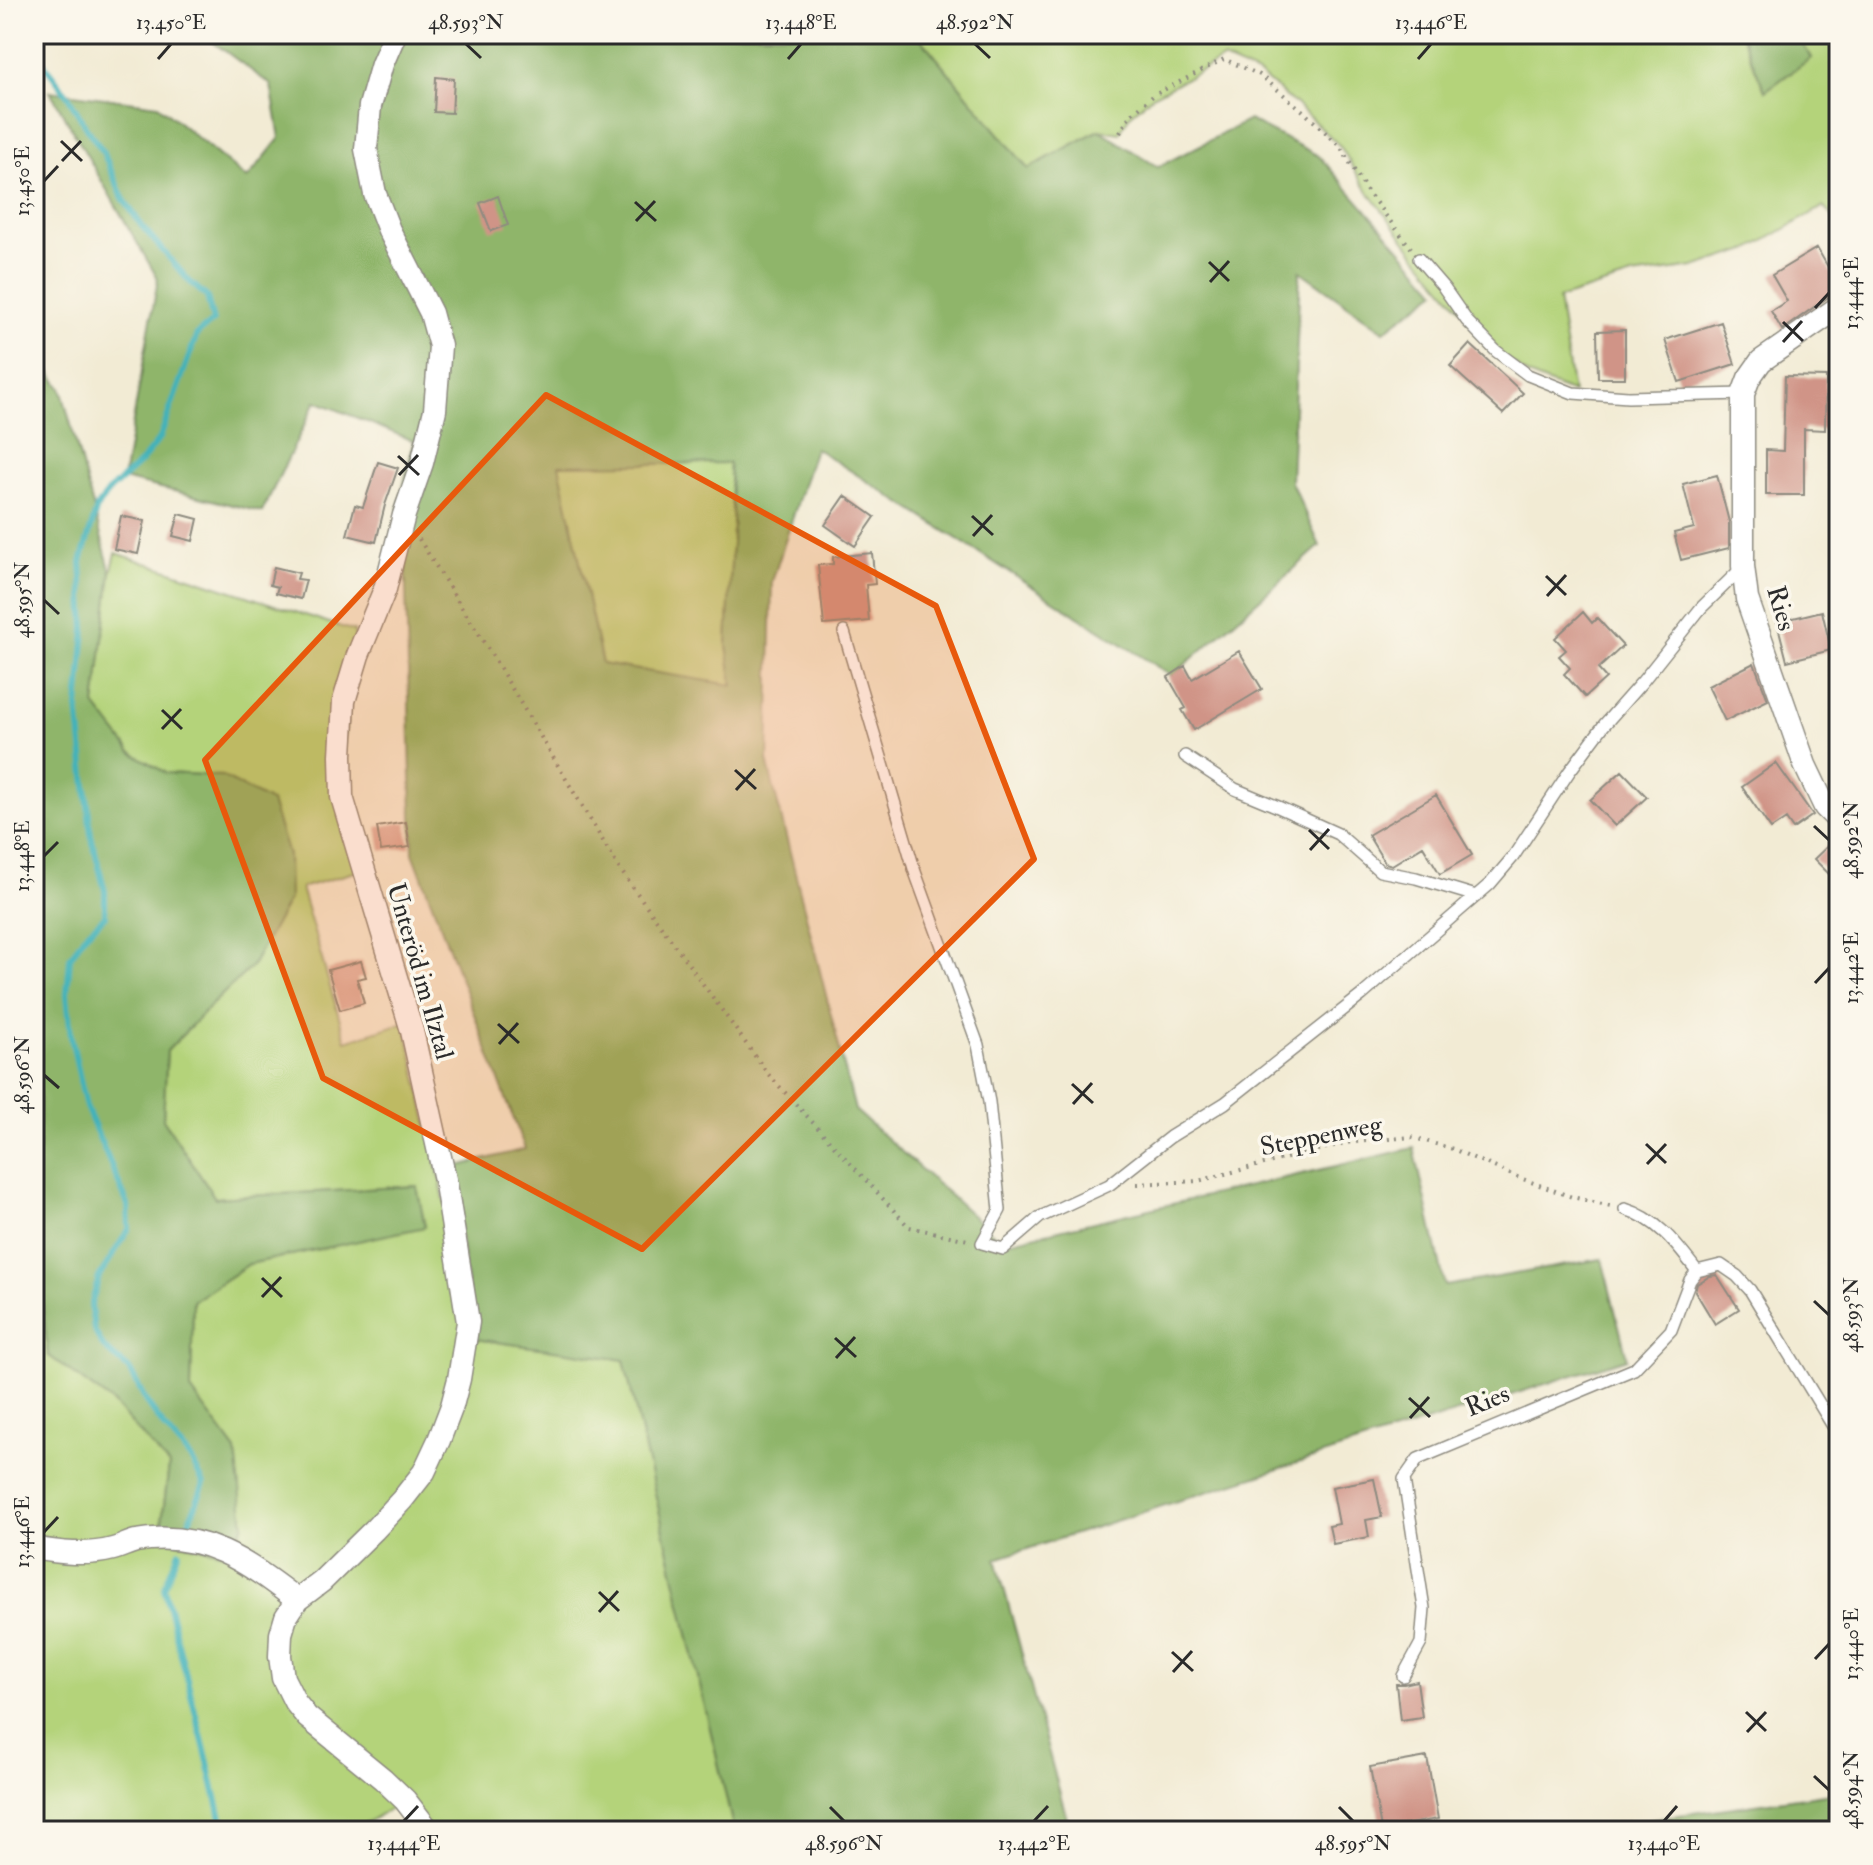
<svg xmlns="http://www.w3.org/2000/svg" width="1873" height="1865" viewBox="0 0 1873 1865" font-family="'IM FELL Double Pica',serif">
<rect width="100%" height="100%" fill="#fbf7ec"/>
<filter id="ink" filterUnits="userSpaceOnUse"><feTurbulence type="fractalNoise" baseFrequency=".0125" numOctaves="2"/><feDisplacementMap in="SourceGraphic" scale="16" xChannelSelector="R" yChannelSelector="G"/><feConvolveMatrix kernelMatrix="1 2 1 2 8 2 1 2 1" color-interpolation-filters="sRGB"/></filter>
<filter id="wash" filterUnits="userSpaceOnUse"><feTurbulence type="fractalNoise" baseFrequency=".006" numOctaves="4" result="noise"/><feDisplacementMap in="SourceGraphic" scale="32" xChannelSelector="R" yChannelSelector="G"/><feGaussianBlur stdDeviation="1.8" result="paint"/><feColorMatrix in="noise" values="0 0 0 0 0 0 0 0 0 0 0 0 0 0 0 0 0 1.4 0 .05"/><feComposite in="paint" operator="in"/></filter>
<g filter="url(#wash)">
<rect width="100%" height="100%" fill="#f2ebd4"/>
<path fill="#b4d37a" stroke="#707f52" stroke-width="2" d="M 917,34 L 1741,34 L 1765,91 L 1811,58 L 1797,34 L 1839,34 L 1839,223 L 1823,207 L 1750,249 L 1694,267 L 1632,276 L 1558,299 L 1573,393 L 1528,375 L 1496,351 L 1419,259 L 1367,190 L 1340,146 L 1302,110 L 1260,75 L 1223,59 L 1154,95 L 1130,115 L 1120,133 L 1099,130 L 1028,169 Z
M 729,462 L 733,523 L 727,645 L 733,686 L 602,664 L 558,465 Z
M 116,553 L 354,631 L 358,655 L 341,755 L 361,870 L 301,888 L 346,1041 L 405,1022 L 475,1339 L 624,1359 L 734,1831 L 429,1831 L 405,1800 L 352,1831 L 34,1831 L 34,1068 L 40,1099 L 36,1249 L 48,1355 L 112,1402 L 169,1465 L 160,1538 L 236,1451 L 191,1390 L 193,1301 L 249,1264 L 425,1226 L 416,1186 L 215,1198 L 163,1119 L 167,1051 L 209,1007 L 252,966 L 289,899 L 222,776 L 166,773 L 131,752 L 95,705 L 111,573 Z"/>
<path fill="#8fb56a" stroke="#5d704a" stroke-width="2" fill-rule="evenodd" d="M 202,34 L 917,34 L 1028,169 L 1099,130 L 1158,167 L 1249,120 L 1319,156 L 1437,291 L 1384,331 L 1300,271 L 1291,482 L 1320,546 L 1172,676 L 815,448 L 772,582 L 768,765 L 855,1110 L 1003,1243 L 1414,1148 L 1445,1286 L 1602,1259 L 1627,1358 L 996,1559 L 1070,1830 L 1072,1831 L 734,1831 L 624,1360 L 475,1339 L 451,1168 L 525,1149 L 413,853 L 404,515 L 398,510 L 414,441 L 316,401 L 262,512 L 123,479 L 158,279 L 50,91 L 158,105 L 247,179 L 280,138 L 271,85 ZM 729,463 L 733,523 L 727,645 L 733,685 L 602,664 L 559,465 Z
M 1741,34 L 1797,34 L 1811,58 L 1765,91 Z
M 34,349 L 61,388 L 111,573 L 95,705 L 131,752 L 166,773 L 222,776 L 271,802 L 288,855 L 289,899 L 252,966 L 209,1007 L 167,1051 L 163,1119 L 215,1198 L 417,1186 L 425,1227 L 249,1264 L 193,1301 L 191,1390 L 236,1451 L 244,1525 L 229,1554 L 160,1538 L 169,1465 L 112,1402 L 48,1355 L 36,1249 L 40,1099 L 34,1068 Z
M 1839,1792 L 1839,1831 L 1568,1831 Z"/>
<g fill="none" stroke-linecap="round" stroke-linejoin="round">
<path stroke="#42b2ba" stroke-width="6" d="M 34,51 L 68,96 L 87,129 L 102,150 L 123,198 L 141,225 L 189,281 L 207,297 L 213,321 L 197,334 L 160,438 L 141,462 L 110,490 L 97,507 L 81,562 L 85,629 L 78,707 L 91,835 L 105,891 L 105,916 L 83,937 L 70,958 L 67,994 L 71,1037 L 86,1107 L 128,1205 L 129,1229 L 99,1277 L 91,1305 L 94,1330 L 104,1348 L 130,1370 L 147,1403 L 165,1428 L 190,1457 L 204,1484 L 189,1522
M 179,1551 L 164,1588 L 207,1758 L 224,1831"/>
</g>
<g id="blocks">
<path fill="#d09487" d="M 436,77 L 454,79 L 452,113 L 434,112 Z
M 498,196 L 508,225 L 491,231 L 480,203 Z
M 1817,248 L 1839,286 L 1839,293 L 1831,295 L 1782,330 L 1771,311 L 1787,301 L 1772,275 Z
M 1721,322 L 1735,364 L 1679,382 L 1665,340 Z
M 1625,330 L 1625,378 L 1598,378 L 1597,331 Z
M 1470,344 L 1523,393 L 1503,414 L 1450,366 Z
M 1785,376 L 1826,377 L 1825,430 L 1804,429 L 1804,495 L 1766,495 L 1766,450 L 1783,451 Z
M 378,462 L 398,468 L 385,505 L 376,542 L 347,535 L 355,505 L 363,507 Z
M 1717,475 L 1729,522 L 1729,548 L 1681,560 L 1674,533 L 1694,528 L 1683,484 Z
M 845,496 L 875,517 L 855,546 L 825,525 Z
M 179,514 L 198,519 L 193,541 L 173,536 Z
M 121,516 L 145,521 L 138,554 L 114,549 Z
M 872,553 L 875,584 L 866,585 L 869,621 L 824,625 L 818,565 L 833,564 L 833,557 Z
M 274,567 L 299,573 L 297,579 L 306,580 L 301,599 L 276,593 L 278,587 L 270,585 Z
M 1822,611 L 1831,650 L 1787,661 L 1777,622 Z
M 1583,612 L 1592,623 L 1597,618 L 1623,646 L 1598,669 L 1606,678 L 1585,697 L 1564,674 L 1570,668 L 1559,656 L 1566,650 L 1555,638 Z
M 1239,651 L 1262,689 L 1194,730 L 1182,710 L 1186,708 L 1168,677 L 1185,666 L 1192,679 Z
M 1754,663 L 1768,700 L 1725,721 L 1708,686 Z
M 1776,763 L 1813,815 L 1793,829 L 1786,819 L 1771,829 L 1742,787 Z
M 1622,771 L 1647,797 L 1615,826 L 1590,800 Z
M 1436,795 L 1472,855 L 1440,874 L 1423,846 L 1392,865 L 1385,863 L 1368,835 Z
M 406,822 L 410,847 L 381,851 L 377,827 Z
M 1839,835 L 1839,884 L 1814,859 Z
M 361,961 L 366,977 L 357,979 L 364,1003 L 340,1010 L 328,970 Z
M 1717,1275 L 1739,1309 L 1715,1324 L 1695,1291 L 1697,1284 L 1710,1276 Z
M 1374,1479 L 1382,1517 L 1366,1520 L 1369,1537 L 1333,1544 L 1329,1526 L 1339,1524 L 1332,1487 Z
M 1417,1681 L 1422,1717 L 1400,1720 L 1396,1684 L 1404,1684 Z
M 1427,1757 L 1438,1819 L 1381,1829 L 1370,1767 Z"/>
</g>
</g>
<g filter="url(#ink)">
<use href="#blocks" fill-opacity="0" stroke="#8e8b80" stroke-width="2"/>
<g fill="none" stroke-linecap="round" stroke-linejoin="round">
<g stroke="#8e8b80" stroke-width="14">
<path id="lane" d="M 34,84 L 38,112 L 34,152
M 1419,259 L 1444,288 L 1467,321 L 1496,351 L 1528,375 L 1573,393 L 1628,397 L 1743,394
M 844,632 L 915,872 L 978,1045 L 989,1102 L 1000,1210 L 982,1243 L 1003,1249 L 1040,1217 L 1109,1185 L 1170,1137 L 1225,1103 L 1362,995 L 1490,884 L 1513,857 L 1569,772 L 1604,725 L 1642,682 L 1701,608 L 1743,567
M 1185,756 L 1235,789 L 1276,806 L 1338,834 L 1380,871 L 1416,878 L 1476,896
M 1625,1209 C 1658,1219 1677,1245 1697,1271
M 1403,1676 L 1421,1643 L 1424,1608 L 1404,1479 L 1418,1459 L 1634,1369 L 1671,1330 L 1690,1280 L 1697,1271 L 1721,1265 L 1737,1276 L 1750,1290 L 1839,1436"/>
</g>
<g stroke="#8e8b80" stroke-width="25">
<path id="street" d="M 395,34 L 382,64 L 370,106 L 366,149 L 375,194 L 389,230 L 431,313 L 440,346 L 435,410 L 422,463 L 404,515 L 385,589 L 358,655 L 344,701 L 341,755 L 342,797 L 412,1031 L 446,1184 L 468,1322 L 459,1379 L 452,1406 L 439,1440 L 424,1472 L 402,1500 L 374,1530 L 322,1581 L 297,1600 L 286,1617 L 281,1634 L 280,1656 L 283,1678 L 295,1702 L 307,1717 L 383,1779 L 405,1800 L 429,1831
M 1839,307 L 1761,361 L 1749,378 L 1743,394 L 1743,566 L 1747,599 L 1805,765 L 1825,807 L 1839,821
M 34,1548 C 60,1553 86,1556 113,1549 C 121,1547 128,1543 136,1541 C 203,1529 247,1562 297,1600"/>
</g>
<path stroke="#8e8b80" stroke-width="4" stroke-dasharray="2 6" stroke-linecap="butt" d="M 1120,133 L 1130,115 L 1154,95 L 1224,59 L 1260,75 L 1302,110 L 1340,146 L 1366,190 L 1411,248
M 419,539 L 498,665 L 619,868 L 768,1074 L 909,1227 L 968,1240
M 1137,1184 L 1198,1181 L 1345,1143 L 1411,1137 L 1453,1149 L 1512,1175 L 1572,1197 L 1611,1206"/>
<use href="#lane" stroke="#fff" stroke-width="11"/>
<use href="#street" stroke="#fff" stroke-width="22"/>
</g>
</g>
<path fill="#e8590c" fill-opacity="0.2" stroke="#e8590c" stroke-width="6" stroke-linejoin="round" d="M 546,395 L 936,606 L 1034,859 L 642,1249 L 323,1078 L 205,760 Z"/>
<path fill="none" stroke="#2b2b2b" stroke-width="3" d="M 466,44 L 481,58M 975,44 L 990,58M 158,59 L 171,44M 788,59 L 801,44M 1418,59 L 1431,44M 61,141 L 82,161M 62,161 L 81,141M 44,181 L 58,166M 635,202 L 656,221M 636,221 L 655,201M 1209,262 L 1229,281M 1210,282 L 1229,261M 1815,308 L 1829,293M 1783,322 L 1803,341M 1783,342 L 1802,321M 398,456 L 419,475M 399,475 L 418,455M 972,516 L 993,535M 973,536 L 992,515M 1546,576 L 1566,595M 1547,596 L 1566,575M 44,600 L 59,614M 162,710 L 182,729M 162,729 L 181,709M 735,770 L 756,789M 736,790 L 755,769M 1814,826 L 1829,840M 1309,830 L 1329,849M 1310,850 L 1329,829M 44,856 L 58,842M 1815,983 L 1829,968M 498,1024 L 519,1043M 499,1044 L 518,1023M 44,1075 L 59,1088M 1072,1084 L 1093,1103M 1073,1104 L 1092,1083M 1646,1144 L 1666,1163M 1647,1164 L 1666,1144M 262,1278 L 282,1297M 262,1297 L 281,1277M 1814,1301 L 1829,1315M 835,1338 L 856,1357M 836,1358 L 855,1337M 1409,1398 L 1430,1417M 1410,1418 L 1429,1397M 44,1532 L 58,1517M 599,1592 L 619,1611M 599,1612 L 618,1591M 1172,1652 L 1193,1671M 1815,1659 L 1829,1644M 1173,1672 L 1192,1651M 1746,1712 L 1766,1731M 1747,1732 L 1766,1712M 1814,1776 L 1829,1790M 830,1807 L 844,1821M 1339,1807 L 1353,1821M 404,1821 L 418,1806M 1034,1821 L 1048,1806M 1664,1821 L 1677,1806"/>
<g text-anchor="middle" stroke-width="7" stroke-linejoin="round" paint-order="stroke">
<g font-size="26" fill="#2b2b2b" stroke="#fbf7ec">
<text transform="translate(1782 608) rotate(74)" y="9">Ries</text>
<text transform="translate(421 971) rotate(74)" y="9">Unteröd im Ilztal</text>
<text transform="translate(1321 1135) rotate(-11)" y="9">Steppenweg</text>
<text transform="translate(1487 1400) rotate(-22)" y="9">Ries</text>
</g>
</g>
<rect width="1873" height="1865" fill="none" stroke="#fbf7ec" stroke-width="88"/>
<rect x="44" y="44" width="1785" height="1777" fill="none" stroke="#2b2b2b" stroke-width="3"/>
<g font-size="20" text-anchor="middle" fill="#2b2b2b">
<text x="171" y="29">13.450°E</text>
<text x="466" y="29">48.593°N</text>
<text x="801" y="29">13.448°E</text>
<text x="975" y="29">48.592°N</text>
<text x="1431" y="29">13.446°E</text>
<text transform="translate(22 181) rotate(-90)" y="7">13.450°E</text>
<text transform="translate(1851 293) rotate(-90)" y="7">13.444°E</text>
<text transform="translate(22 600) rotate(-90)" y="7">48.595°N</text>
<text transform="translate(1851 840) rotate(-90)" y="7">48.592°N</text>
<text transform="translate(22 856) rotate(-90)" y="7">13.448°E</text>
<text transform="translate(1851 968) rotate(-90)" y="7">13.442°E</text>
<text transform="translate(22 1075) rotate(-90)" y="7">48.596°N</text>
<text transform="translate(1851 1315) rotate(-90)" y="7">48.593°N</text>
<text transform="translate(22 1532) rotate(-90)" y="7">13.446°E</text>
<text transform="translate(1851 1644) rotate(-90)" y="7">13.440°E</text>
<text transform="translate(1851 1790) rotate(-90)" y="7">48.594°N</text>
<text x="404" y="1850">13.444°E</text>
<text x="844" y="1850">48.596°N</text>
<text x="1034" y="1850">13.442°E</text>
<text x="1353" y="1850">48.595°N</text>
<text x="1664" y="1850">13.440°E</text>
</g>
</svg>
